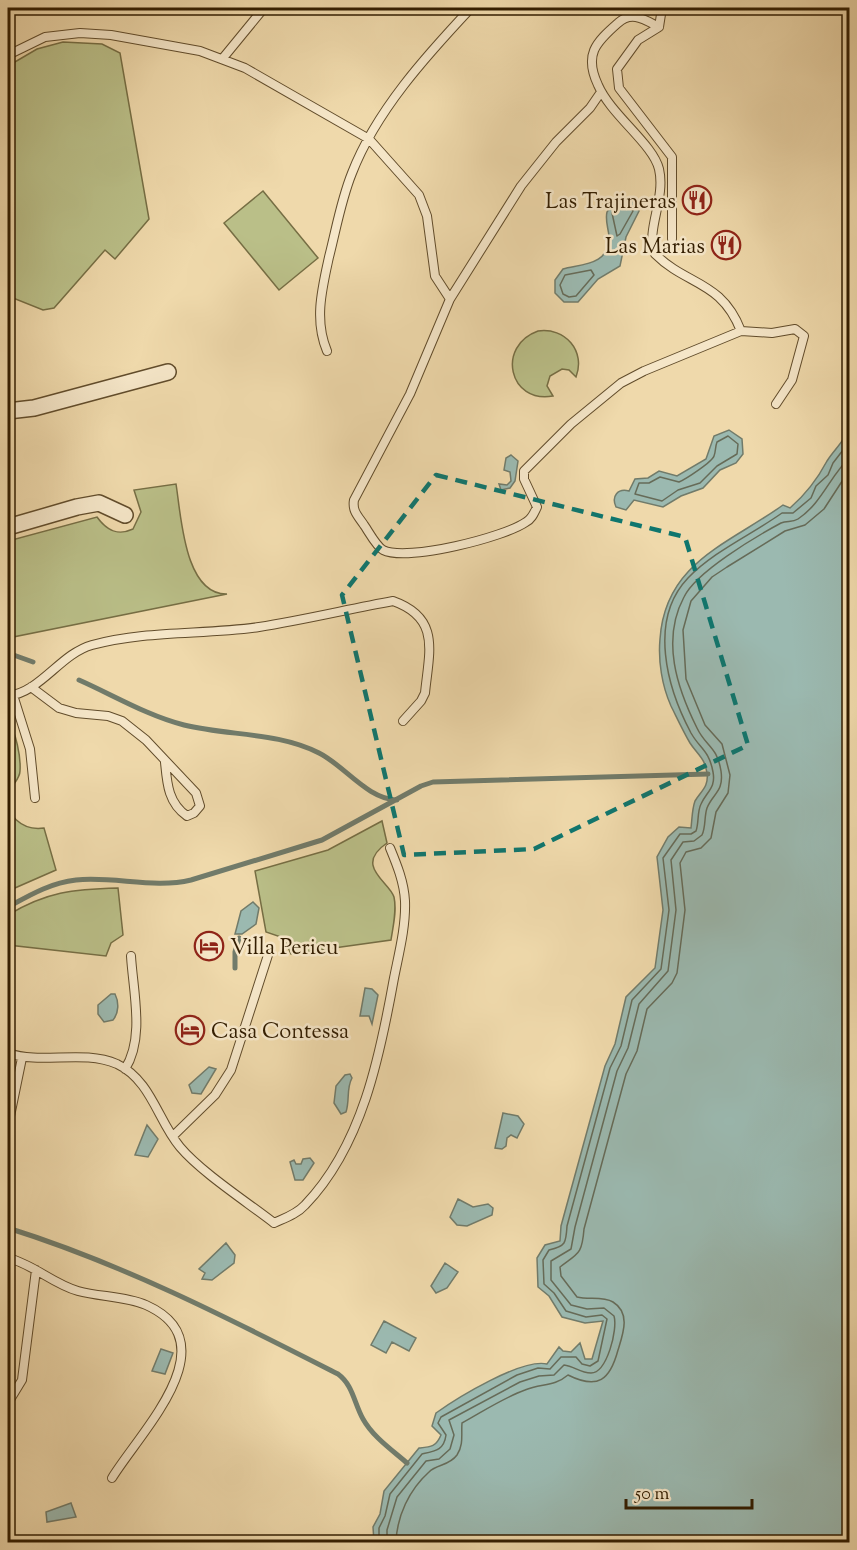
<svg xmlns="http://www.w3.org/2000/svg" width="857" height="1550" viewBox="0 0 857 1550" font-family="'Sorts Mill Goudy',serif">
<rect width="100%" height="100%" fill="#efd9ab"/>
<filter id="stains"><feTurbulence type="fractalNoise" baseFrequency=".00333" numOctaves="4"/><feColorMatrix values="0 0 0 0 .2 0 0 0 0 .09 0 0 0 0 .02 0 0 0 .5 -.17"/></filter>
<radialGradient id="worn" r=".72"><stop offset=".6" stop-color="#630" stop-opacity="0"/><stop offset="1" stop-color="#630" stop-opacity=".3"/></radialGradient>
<path fill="#babf88" stroke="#766e44" stroke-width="1.5" d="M 63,42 L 102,44 L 120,53 L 149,219 L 115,259 L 105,250 L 54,308 L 43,310 L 8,296 L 8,66 L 37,49 Z
M 263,191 L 318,258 L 279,290 L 224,223 Z
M 538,331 C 565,327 586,351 576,377 L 569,370 L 562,369 L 550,376 L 547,386 L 553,396 C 509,404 496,346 538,331 Z
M 176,484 C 181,514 184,595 227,594 L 8,638 L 8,541 L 97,517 C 107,531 118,536 133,529 L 141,512 L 134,490 Z
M 8,721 C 16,732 21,757 20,771 C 20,779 12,784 10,792 C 2,815 23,831 44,828 L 56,870 L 8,891 Z
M 382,821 L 387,843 C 353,866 390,882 394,897 C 397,911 393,926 391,940 L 291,954 L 284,938 L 266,932 L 255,871 L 328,850 Z
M 118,888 L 123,935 L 111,943 L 106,956 L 8,945 L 8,915 C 46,892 73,889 118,888 Z"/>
<path fill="#9bb9b0" stroke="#717b6a" stroke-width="1.5" d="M 621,199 L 632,200 L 639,211 L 626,237 L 620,266 L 598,279 L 578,302 L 564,302 L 555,293 L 555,280 L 563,269 C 581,264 610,266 609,236 C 608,227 605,220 607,212 L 614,202 Z
M 849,425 L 849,1542 L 374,1542 L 373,1527 L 380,1514 L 384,1491 L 419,1448 C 431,1447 436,1447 441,1435 L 432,1426 L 436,1413 C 457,1398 522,1358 547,1364 L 559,1347 L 563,1351 L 571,1352 L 580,1343 L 585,1359 L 592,1359 L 603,1321 L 585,1323 L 562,1317 L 549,1296 L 538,1287 L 537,1258 L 545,1245 L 560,1241 L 561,1226 L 605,1066 L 615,1044 L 626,997 L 655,968 L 663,910 L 657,857 L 668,837 L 679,827 L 691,828 C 692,820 692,809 695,801 C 701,791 709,787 707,773 C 705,758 697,754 690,743 C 683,731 677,718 671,706 C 662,686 658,661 660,639 C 665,562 729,544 783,505 L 790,508 C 805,495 818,478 827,461 C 835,448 845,442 849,425 Z
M 729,430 L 742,439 L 743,454 L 736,463 L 720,470 L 703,488 L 681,496 L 663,507 L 634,500 L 626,510 L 616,507 C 611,496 618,488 629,491 L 635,479 L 648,478 L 659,471 L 677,476 L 706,459 L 714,436 Z
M 511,455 L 518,461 L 515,481 L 510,488 L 501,490 L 499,484 L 507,485 L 511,481 L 510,472 L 504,470 L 506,458 Z
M 253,902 L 259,908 L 256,924 L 242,934 L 235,934 L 241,911 Z
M 365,988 L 372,989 L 378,995 L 372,1024 L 369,1016 L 360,1016 Z
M 111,994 L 115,994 C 119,1002 119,1013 113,1020 L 104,1022 L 98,1014 L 98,1005 Z
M 209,1067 L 216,1069 L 201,1094 L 192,1093 L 189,1085 Z
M 350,1074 L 352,1078 C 346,1089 350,1100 346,1112 L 341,1114 L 334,1103 L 336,1086 L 345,1075 Z
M 503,1113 L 518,1116 L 524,1124 L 517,1138 L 511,1135 L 507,1138 L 506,1146 L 502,1149 L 495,1148 Z
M 147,1125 L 158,1139 L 148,1157 L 135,1155 Z
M 310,1158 L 314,1163 L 303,1180 L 295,1180 L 290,1162 L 294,1160 L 296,1164 L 301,1164 L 303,1159 Z
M 458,1199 L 473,1207 L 488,1204 L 493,1208 L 492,1215 L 467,1226 L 457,1225 L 450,1217 Z
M 226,1243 L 235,1255 L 234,1263 L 212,1280 L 202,1279 L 205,1273 L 199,1269 Z
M 445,1263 L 458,1272 L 447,1288 L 436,1293 L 431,1286 Z
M 384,1321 L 416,1338 L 409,1351 L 392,1342 L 386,1353 L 371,1345 Z
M 161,1349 L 173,1353 L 165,1374 L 152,1371 Z
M 71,1503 L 76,1517 L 47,1522 L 46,1512 Z"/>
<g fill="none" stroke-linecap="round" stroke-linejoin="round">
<path stroke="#666b58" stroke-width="1.5" d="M 628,205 L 633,211 L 620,234 L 617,236 L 612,213 L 618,206 Z
M 591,270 L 594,275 L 576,296 L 569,297 L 563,294 L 560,285 L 565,275 Z
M 728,436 L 738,444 L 737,454 L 717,466 L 700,483 L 678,490 L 662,501 L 635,494 L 639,483 L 649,483 L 660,477 L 679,482 C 686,479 712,462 714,456 C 716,451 715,447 717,442 Z
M 379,1542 L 379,1528 L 385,1516 L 390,1494 L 422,1454 C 436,1451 444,1450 446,1435 L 438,1423 L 441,1417 L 517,1375 L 538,1368 L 550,1369 L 561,1357 L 576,1357 L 582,1364 L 590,1366 L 598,1361 L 607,1319 L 602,1315 L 586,1317 L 566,1311 L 554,1293 L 544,1284 L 543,1260 L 549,1250 C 566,1246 566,1243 567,1226 L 610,1068 L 621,1046 L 632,1000 L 661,969 L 669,910 L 663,858 L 680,834 L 691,834 L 696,831 C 699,823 697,812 701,804 C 707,791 716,788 713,772 C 709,750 700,749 691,733 C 667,688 648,620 688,578 C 714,551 751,535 782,513 L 793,513 L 811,498 L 816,486 L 828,475 L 833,463 L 850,441
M 387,1542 L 387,1530 L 397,1497 L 426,1461 L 439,1459 L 450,1449 L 454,1435 L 449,1420 L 520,1382 L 539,1376 L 554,1375 L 564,1365 C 574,1366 580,1373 591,1373 C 607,1373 618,1329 614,1316 L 604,1308 L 587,1309 L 571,1305 L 551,1280 L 551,1261 L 571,1249 L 575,1227 L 617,1071 L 628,1048 L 639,1004 L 668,971 L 676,910 L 671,860 L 683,842 L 694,841 L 702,835 C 706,827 704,817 707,808 C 713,793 724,792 721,771 C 717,746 706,747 697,728 C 677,688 661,640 684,597 C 696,572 755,537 781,523 C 787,520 792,523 798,519 C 822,503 830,476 850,457
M 396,1542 C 397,1516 409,1490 429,1472 C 437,1464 449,1466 457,1455 C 464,1444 461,1434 462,1423 C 482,1412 503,1398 525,1390 C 541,1383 554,1387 568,1375 C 598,1390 610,1380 618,1350 C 623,1334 631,1313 613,1302 C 603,1296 588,1300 577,1297 L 561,1276 L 560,1267 C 578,1253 582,1255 584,1229 L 626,1074 L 637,1051 L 647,1009 L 672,983 L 677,973 L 685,910 L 680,863 L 686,852 L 701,848 L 711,838 L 716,812 L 728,793 L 730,775 L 722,744 L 705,725 L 686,679 L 683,630 L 691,601 L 712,577 L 727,567 L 785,531 L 805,525 L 824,509 L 850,469"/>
<path stroke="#717b6a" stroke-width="5" d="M 8,653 L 33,662
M 79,680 C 113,695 148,716 184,725 C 229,736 278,732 319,753 C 345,766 367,799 397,800
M 8,907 C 30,895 50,883 76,880 C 114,876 154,889 191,880 L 322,840 L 421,786 L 433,782 L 708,774
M 235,968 L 235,952 L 239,938
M 8,1228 C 123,1264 230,1319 338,1374 C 353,1385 354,1403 363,1419 C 373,1437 392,1450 407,1463"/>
<g stroke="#614c2b" stroke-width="10">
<path id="lane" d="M 659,27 C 645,20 632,10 618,23 C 595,43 584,55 598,85 C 611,115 653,144 659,169 C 666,199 645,231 655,254 C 687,286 721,280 741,331
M 659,27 L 638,40 L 617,69 L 619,88 L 672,157 L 672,239
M 659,27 L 662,8
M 8,55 L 45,37 L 80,33 L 111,35 L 200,51 L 245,68 L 369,139 L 419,195 L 427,216 L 435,276 L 450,299
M 223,58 L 264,8
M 601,92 L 590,108 L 556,142 L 521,186 L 450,299 L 410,394 L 354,500 C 352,511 358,516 364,525 C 369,532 376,546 383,550 C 407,562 505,537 526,522 C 532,519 534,513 537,507 L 524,479 L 524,471 L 571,424 L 621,383 L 644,371 L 741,331 L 772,333 L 795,329 L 804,336 L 792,380 L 776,404
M 327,351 C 314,320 322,289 329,257 C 336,230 341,200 352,173 C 376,111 426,56 471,8
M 31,687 L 59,708 L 76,713 L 108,716 L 122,721 L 146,740 L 196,793 L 200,806 L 194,813 L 187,816 C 168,803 167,783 165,762
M 13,695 L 30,749 L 35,798
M 8,696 C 41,692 60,654 92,645 C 147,630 204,635 259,627 C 304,620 349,609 393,601 C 441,618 429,652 425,693 L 421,701 L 403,721
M 8,1053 C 42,1065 82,1049 117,1064 C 151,1080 158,1121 180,1147 C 201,1172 247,1202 274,1223 C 285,1218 297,1214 305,1205 C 362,1146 380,1056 394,978 C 399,953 406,926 405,901 C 404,882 397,865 390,848
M 125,1069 C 145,1038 133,991 131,956
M 8,1126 L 22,1058
M 173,1136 L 215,1095 L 231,1070 L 269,952
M 8,1258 C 33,1264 53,1284 78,1291 C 100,1297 125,1296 146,1305 C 231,1343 140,1432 112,1478
M 8,1403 L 22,1380 L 36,1270"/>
</g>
<g stroke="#614c2b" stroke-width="18">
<path id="street" d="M 8,411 L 34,408 L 168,372
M 8,527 L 77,507 L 99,503 L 125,515"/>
</g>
<use href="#lane" stroke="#f5e6c8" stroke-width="8"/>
<use href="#street" stroke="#f5e6c8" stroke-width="15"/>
</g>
<path fill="none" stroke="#0f766e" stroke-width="4.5" stroke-dasharray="12 8" stroke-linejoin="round" d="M 436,475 L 685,537 L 748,745 L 534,849 L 404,855 L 342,595 Z"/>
<defs>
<g id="restaurant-ring" transform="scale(1.5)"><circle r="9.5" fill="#f5e6c8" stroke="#8f2418" stroke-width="1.5"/><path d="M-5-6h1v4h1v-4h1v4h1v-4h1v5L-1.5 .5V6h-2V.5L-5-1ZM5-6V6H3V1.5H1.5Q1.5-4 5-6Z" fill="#8f2418"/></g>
<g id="hotel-ring" transform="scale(1.5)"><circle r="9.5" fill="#f5e6c8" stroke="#8f2418" stroke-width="1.5"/><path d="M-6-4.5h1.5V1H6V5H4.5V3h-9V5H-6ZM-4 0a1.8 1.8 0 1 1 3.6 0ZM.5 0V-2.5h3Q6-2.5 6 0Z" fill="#8f2418"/></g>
</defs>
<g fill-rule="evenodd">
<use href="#restaurant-ring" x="697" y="200"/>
<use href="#restaurant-ring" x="726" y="245"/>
<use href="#hotel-ring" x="209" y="946"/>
<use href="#hotel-ring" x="190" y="1030"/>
</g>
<g text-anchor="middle" stroke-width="5" stroke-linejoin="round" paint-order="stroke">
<g font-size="22" fill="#321d00" stroke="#f5e6c8" text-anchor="end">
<text x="676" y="208">Las Trajineras</text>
<text x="705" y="253">Las Marias</text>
<text x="230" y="954" text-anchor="start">Villa Pericu</text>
<text x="211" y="1038" text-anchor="start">Casa Contessa</text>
</g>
</g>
<rect width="857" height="1550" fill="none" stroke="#efd9ab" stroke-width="30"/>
<rect x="9" y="9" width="839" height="1532" fill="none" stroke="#321d00" stroke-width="3"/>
<rect x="15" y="15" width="827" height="1520" fill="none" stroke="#321d00" stroke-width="1.5"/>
<path d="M626 1499v9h126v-9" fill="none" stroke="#321d00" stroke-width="3"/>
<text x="635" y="1499" font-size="18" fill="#321d00" stroke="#f5e6c8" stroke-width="4.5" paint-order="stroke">50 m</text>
<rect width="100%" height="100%" filter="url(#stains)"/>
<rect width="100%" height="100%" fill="url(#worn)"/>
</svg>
